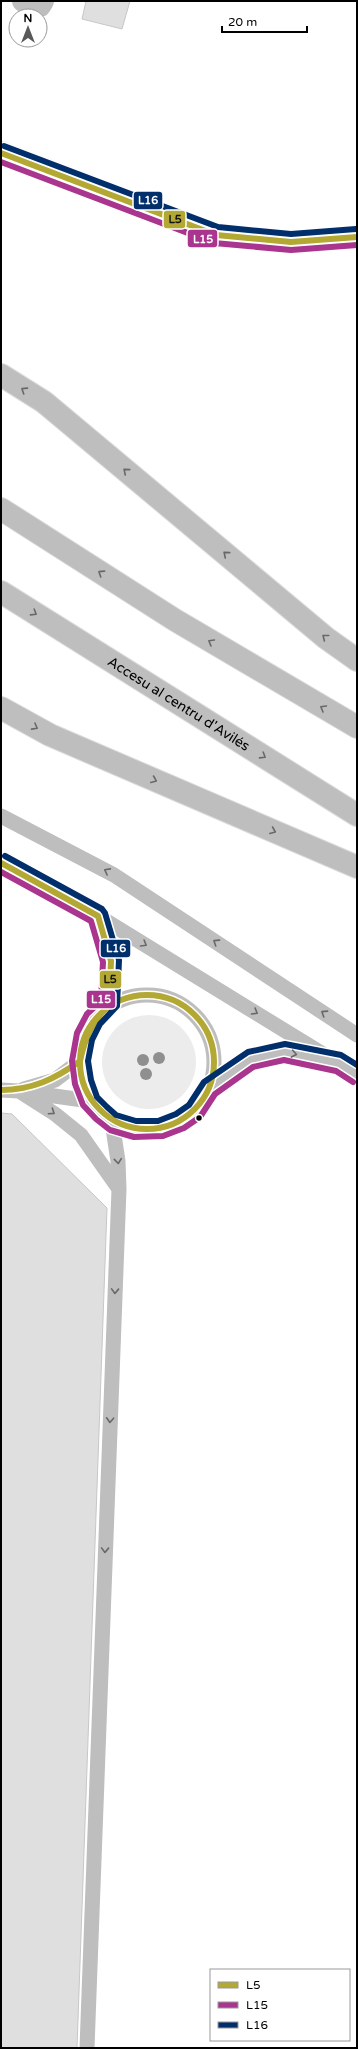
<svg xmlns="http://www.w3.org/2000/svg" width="358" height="2049" viewBox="0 0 358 2049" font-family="'Varela Round',sans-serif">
<rect width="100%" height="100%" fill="#fff"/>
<path fill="#ececec" d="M102 1062a47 47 0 1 1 94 0a47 47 0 1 1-94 0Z"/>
<path fill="#dfdfdf" stroke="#c7c7c7" d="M 86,1 L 130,1 L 122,29 L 82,19 Z
M 1,1113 L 12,1114 L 107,1208 L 77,2048 L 1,2048 Z"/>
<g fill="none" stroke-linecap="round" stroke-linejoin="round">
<g stroke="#dbdbdb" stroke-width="24">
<path id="primary" d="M 1,153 L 216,235 L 291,242 L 357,237"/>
</g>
<g stroke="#dbdbdb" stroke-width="24">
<g id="motorway">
<path d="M 1,375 L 44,402 L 326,638 L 357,660"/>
<path d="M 1,509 L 175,620 L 357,727"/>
<path id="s1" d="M 1,592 L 357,815"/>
<path d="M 1,708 L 50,735 L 357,867"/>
</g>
</g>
<path stroke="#bebebe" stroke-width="15" d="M 1,816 L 114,875 L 357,1035
M 1,863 L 98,916 L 357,1075
M 98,916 L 111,961 L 109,1005
M80 1062a67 67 0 1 1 134 0a67 67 0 1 1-134 0Z
M 209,1088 L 250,1060 L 284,1052 L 328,1060
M 24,1089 L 55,1080 L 80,1061
M 1,1090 L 19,1091 L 90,1101
M 19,1091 L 55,1114 L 81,1135 L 119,1189
M 87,2048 L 119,1189 L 118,1161 L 112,1122"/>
<path stroke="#bebebe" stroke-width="22" d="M 23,1 L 40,6 L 43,1"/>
<use href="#primary" stroke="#bebebe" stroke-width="22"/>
<use href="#motorway" stroke="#bebebe" stroke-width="22"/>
<g stroke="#fff" stroke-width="9">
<path id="bus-1" d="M 1,153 L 216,235 L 291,242 L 357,237
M 1,863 L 98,916 L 111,961 L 109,1005 C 92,1022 85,1038 80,1061 C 55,1079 32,1090 1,1090
M80 1062a67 67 0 1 1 134 0a67 67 0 1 1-134 0Z"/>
</g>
<g stroke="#fff" stroke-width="9">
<path id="bus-2" d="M 1,162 L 214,243 L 291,250 L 357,245
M 1,872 L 91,921 L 103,962 L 101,1001 L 87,1014 L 77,1033 L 72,1061 L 75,1084 L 83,1105 L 96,1119 L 110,1130 L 134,1137 L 163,1136 L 184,1128 L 200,1117 L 215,1094 L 253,1067 L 284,1060 L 336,1071 L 353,1082"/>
</g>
<g stroke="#fff" stroke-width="9">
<path id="bus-3" d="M 4,146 L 218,227 L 291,234 L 356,229
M 5,856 L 102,909 L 105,913 L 119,960 L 117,1006 L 100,1024 L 92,1040 L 88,1061 L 91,1080 L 97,1097 L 107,1107 L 116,1115 L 136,1121 L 158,1121 L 176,1114 L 189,1105 L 204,1082 L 248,1052 L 285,1044 L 341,1055 L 357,1065"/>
</g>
<use href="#bus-1" stroke="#b2a833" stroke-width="6"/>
<use href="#bus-2" stroke="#a9358e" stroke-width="6"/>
<use href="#bus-3" stroke="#002f6c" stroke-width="6"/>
</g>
<g fill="#8f8f8f">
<circle cx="159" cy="1058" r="6"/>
<circle cx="143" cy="1060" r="6"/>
<circle cx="146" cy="1074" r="6"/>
</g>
<defs><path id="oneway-chevron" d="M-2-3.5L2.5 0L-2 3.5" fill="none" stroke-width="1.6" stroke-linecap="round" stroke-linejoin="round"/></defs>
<g stroke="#686868">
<use href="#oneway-chevron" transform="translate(24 390) rotate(-147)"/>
<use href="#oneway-chevron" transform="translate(126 471) rotate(-140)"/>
<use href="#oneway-chevron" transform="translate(226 554) rotate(-140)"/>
<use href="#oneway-chevron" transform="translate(101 573) rotate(-147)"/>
<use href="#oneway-chevron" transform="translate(34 613) rotate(32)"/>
<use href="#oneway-chevron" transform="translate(325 637) rotate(-142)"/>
<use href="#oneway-chevron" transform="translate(211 642) rotate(-150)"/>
<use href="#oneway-chevron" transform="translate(323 708) rotate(-150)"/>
<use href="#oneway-chevron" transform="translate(35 727) rotate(29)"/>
<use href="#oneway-chevron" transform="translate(263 756) rotate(32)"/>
<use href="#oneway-chevron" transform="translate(154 780) rotate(23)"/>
<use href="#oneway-chevron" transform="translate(273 831) rotate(23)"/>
<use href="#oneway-chevron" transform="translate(107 871) rotate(-152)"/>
<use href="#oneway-chevron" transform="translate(216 942) rotate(-147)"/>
<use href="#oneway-chevron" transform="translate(144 944) rotate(31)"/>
<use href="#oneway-chevron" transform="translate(255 1012) rotate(31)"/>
<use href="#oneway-chevron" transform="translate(324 1013) rotate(-147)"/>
<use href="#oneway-chevron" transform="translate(294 1054) rotate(11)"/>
<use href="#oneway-chevron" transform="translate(52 1112) rotate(34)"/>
<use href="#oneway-chevron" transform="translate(118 1161) rotate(84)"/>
<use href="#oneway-chevron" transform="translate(115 1291) rotate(92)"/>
<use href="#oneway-chevron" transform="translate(110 1420) rotate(93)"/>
<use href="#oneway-chevron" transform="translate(105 1550) rotate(92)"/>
</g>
<circle fill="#000" stroke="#fff" stroke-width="1.5" cx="199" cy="1118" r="3.5"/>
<g text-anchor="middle" stroke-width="4" stroke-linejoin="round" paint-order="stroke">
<g font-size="14" fill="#000" stroke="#fff">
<text dy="5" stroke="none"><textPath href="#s1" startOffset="210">Accesu al centru d'Avilés</textPath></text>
</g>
</g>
<g stroke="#fff" stroke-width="1.5">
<rect x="133" y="191" width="30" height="19" rx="4" fill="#002f6c"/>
<rect x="163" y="210" width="23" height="19" rx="4" fill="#b2a833"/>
<rect x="187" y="229" width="31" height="19" rx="4" fill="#a9358e"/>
<rect x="100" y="939" width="31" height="19" rx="4" fill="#002f6c"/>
<rect x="99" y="970" width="23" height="19" rx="4" fill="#b2a833"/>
<rect x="86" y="990" width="30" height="19" rx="4" fill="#a9358e"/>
</g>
<g font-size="11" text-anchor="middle" font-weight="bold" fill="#fff">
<text x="148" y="204">L16</text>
<text x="203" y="243">L15</text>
<text x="116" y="952">L16</text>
<text x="101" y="1003">L15</text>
</g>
<g font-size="11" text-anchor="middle" font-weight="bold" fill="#111">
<text x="175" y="223">L5</text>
<text x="110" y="983">L5</text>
</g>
<rect width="358" height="2049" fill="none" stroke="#000000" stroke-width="4"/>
<rect x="210" y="1969" width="140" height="72" fill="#ffffff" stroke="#999999"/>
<rect x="218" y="1982" width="20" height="6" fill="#b2a833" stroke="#999999"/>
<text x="246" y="1989" font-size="12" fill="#000000">L5</text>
<rect x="218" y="2002" width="20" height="6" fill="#a9358e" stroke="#999999"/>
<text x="246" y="2009" font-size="12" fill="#000000">L15</text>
<rect x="218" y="2022" width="20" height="6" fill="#002f6c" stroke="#999999"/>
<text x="246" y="2029" font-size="12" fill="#000000">L16</text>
<g transform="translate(28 28)"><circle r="19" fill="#ffffff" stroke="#999999"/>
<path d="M0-3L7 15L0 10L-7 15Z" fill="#595959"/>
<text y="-6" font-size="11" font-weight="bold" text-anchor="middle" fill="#000000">N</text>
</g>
<path d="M222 26v6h85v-6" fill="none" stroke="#000000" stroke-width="2"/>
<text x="228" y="26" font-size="12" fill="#000000" stroke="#ffffff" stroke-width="3" paint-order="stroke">20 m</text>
</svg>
